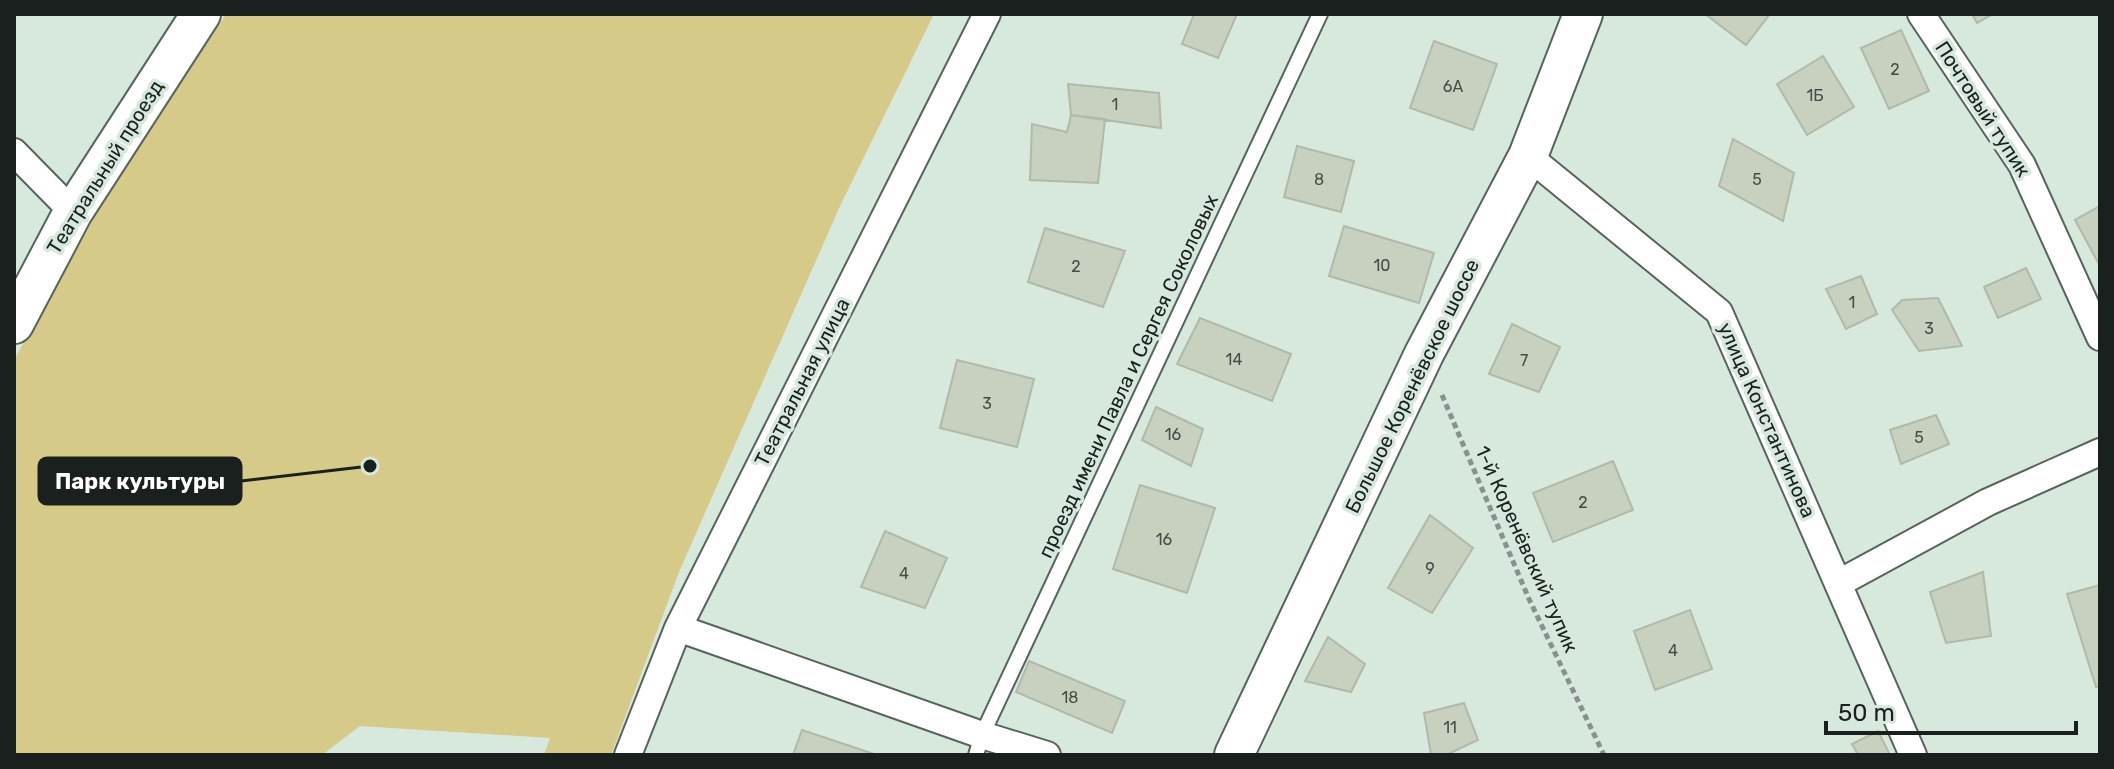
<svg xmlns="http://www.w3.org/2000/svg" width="2114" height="769" viewBox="0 0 2114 769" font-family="Rubik,sans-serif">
<rect width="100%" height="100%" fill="#d7e8dd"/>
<path fill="#d6ca88" d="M 226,14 L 934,14 L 840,206 L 679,572 L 611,755 L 544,755 L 550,738 L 360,726 L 322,755 L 14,755 L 14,360 L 101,206 Z"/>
<path fill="#c8d0c0" stroke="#b1b9a9" stroke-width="2" d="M 1194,14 L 1237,14 L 1218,58 L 1182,44 Z
M 1705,14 L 1770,14 L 1746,45 Z
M 1972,14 L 1993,14 L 1977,23 Z
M 1901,30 L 1929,91 L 1889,109 L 1861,48 Z
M 1434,41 L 1497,64 L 1473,130 L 1410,108 Z
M 1823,56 L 1854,107 L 1807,135 L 1777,84 Z
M 1068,84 L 1159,93 L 1161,128 L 1071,115 Z
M 1071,115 L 1105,119 L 1098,183 L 1030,180 L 1032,124 L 1067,132 Z
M 1733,139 L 1794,173 L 1783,221 L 1719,186 Z
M 1297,146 L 1354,161 L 1341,212 L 1284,197 Z
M 2100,206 L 2100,266 L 2075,220 Z
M 1344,226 L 1434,253 L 1419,303 L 1329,276 Z
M 1045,228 L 1125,251 L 1103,307 L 1028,282 Z
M 2026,268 L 2041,299 L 1998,318 L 1984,287 Z
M 1861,276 L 1877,314 L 1846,329 L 1826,289 Z
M 1938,298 L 1962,346 L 1919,351 L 1892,310 L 1902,300 Z
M 1200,318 L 1291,354 L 1272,401 L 1177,364 Z
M 1512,324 L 1560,347 L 1539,392 L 1489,374 Z
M 957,360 L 1034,379 L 1017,447 L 940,428 Z
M 1156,407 L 1203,429 L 1191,466 L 1142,440 Z
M 1936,415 L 1949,444 L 1901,464 L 1890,430 Z
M 1613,461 L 1633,510 L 1553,542 L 1533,493 Z
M 1140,485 L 1215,508 L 1187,593 L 1113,569 Z
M 1430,515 L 1473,548 L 1432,613 L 1388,588 Z
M 885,531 L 947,558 L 925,608 L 861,587 Z
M 1983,572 L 1991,636 L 1946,643 L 1930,592 Z
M 2100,585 L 2100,686 L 2096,687 L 2067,594 Z
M 1690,610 L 1712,669 L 1655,690 L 1634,631 Z
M 1328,637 L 1365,664 L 1351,692 L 1305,681 Z
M 1029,661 L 1125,701 L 1112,733 L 1016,692 Z
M 1464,703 L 1478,740 L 1446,755 L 1431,755 L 1424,713 Z
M 802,730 L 877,755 L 793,755 Z
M 1878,731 L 1890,755 L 1858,755 L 1852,744 Z"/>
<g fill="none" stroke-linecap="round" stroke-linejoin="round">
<g stroke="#56655c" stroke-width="18">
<path id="lane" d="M 976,755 L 982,735 L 1320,14"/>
</g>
<g stroke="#56655c" stroke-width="30">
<path id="street" d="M 1921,14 L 2022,165 L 2100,337
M 14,152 L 73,212
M 1528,156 L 1719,312 L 1913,755
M 1839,583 L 1988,502 L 2100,452
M 678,628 L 982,735 L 1047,755
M 628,755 L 678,628 L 987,14"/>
</g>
<g stroke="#56655c" stroke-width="42">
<path id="secondary" d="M 14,324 L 73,212 L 201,14
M 1234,755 L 1424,354 L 1528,156 L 1583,14"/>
</g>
<path stroke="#86928a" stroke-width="5" stroke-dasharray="6 4" stroke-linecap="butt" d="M 1442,395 L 1529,599 L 1604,755"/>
<use href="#lane" stroke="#fff" stroke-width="14"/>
<use href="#street" stroke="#fff" stroke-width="26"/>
<use href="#secondary" stroke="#fff" stroke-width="38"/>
</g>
<g text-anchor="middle" stroke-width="7" stroke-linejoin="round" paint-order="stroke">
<g font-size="16" fill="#464c46">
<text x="1895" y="75">2</text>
<text x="1453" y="92">6А</text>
<text x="1815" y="101">1Б</text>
<text x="1115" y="110">1</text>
<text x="1319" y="185">8</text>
<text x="1757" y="185">5</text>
<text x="1382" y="271">10</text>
<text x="1076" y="272">2</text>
<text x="1852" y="308">1</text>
<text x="1929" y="334">3</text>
<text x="1234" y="365">14</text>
<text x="1524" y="366">7</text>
<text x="987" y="409">3</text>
<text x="1173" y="440">16</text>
<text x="1919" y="443">5</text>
<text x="1583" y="508">2</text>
<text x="1164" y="545">16</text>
<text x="1430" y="574">9</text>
<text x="904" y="579">4</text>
<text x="1673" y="656">4</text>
<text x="1070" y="703">18</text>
<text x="1450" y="733">11</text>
</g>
<g font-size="20" fill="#1a201d" stroke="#d7e8dd">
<text transform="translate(1983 109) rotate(57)" y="7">Почтовый тупик</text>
<text transform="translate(105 167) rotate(-58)" y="7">Театральный проезд</text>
<text transform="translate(1128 376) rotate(-65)" y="7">проезд имени Павла и Сергея Соколовых</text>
<text transform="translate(802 382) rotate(-63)" y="7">Театральная улица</text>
<text transform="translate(1412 386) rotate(-64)" y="7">Большое Коренёвское шоссе</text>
<text transform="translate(1767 420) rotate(66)" y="7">улица Константинова</text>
<text transform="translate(1527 549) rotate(66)" y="7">1-й Коренёвский тупик</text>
</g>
</g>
<path fill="none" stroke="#1a201d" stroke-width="3" d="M370 466L241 481"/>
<circle fill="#1a201d" stroke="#d7e8dd" stroke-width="3" cx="370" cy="466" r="8"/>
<rect fill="#1a201d" stroke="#1a201d" stroke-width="3" x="39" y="458" width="202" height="46" rx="8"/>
<g font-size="22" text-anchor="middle" font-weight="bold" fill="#fff">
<text x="140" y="489">Парк культуры</text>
</g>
<rect width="2114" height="769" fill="none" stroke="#1a201d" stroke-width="32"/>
<path d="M1826 721v12h250v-12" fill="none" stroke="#1a201d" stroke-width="4"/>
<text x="1838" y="721" font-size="24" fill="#1a201d" stroke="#d7e8dd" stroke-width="6" paint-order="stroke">50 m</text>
</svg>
